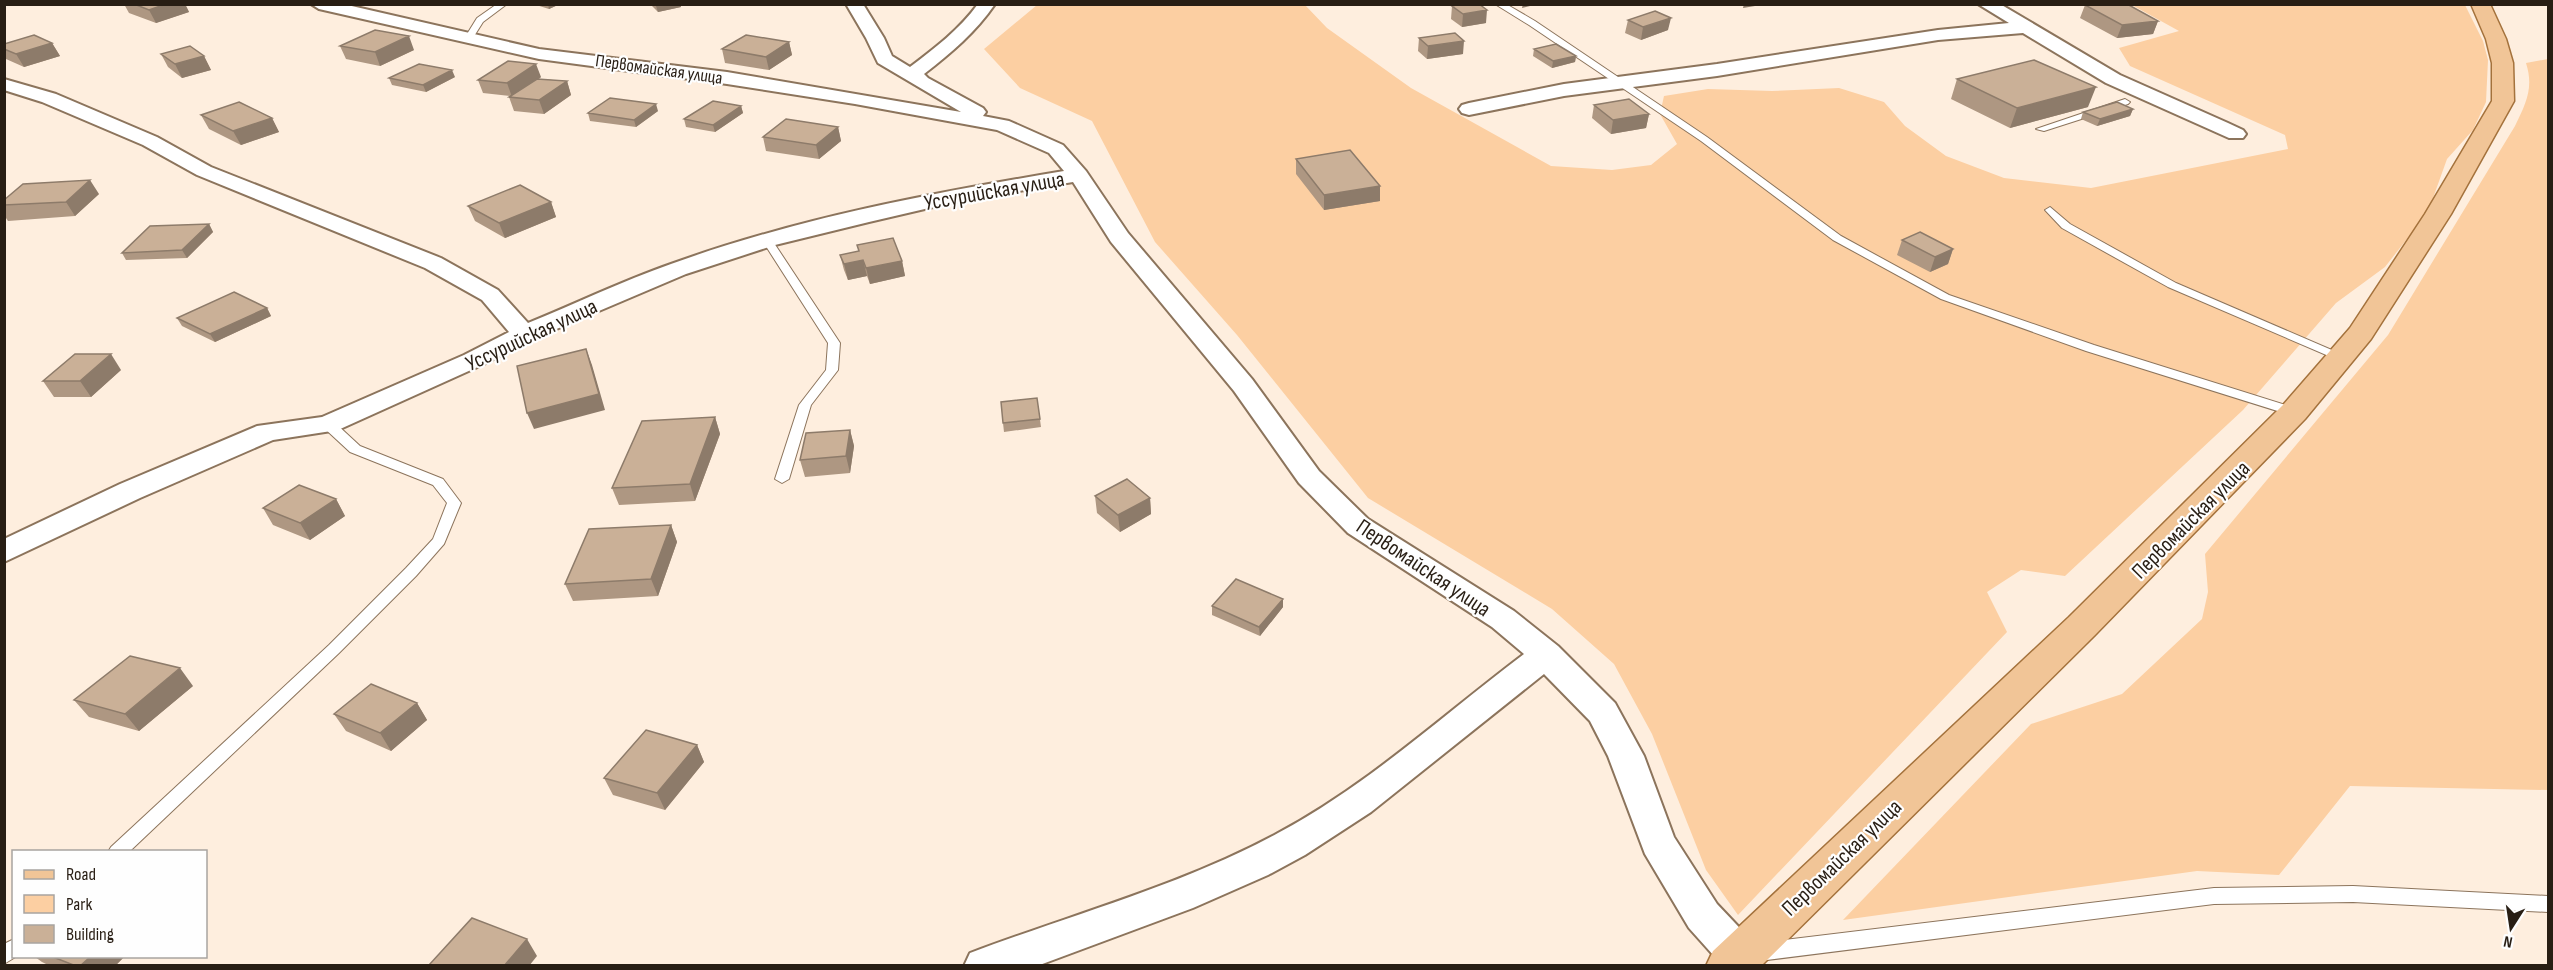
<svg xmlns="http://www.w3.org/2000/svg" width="2553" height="970" viewBox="0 0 2553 970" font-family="'Sofia Sans Condensed',sans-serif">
<rect width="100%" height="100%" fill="#feeede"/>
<path fill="#fccfa2" d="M 1037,5 L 1305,5 L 1327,28 L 1411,88 L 1551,166 L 1612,170 L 1651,165 L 1677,144 L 1660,114 L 1664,96 L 1708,89 L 1772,91 L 1839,88 L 1884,102 L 1905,126 L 1946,156 L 2004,178 L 2091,188 L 2288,149 L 2285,135 L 2130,66 L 2119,48 L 2179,31 L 2132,5 L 2465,5 L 2483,41 L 2488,60 L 2486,102 L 2473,130 L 2447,159 L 2428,212 L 2385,267 L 2336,303 L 2243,410 L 2065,576 L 2021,570 L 1987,592 L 2007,632 L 1738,915 L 1706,870 L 1652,734 L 1614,664 L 1552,609 L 1368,498 L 1237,335 L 1155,242 L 1092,121 L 1020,88 L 984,49 Z
M 2548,59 L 2548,790 L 2350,786 L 2279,875 L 2197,871 L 1843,920 L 2031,724 L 2122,694 L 2202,619 L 2208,592 L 2205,554 L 2388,335 L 2515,126 C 2526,103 2534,88 2526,63 Z"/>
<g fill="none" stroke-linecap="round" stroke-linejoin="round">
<g stroke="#8c745c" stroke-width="2">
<path id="service" d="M 497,4 L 507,4 L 483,22 L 471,41 L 465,41 L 464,39 L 477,18 Z
M 1495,4 L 1506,4 L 1535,21 L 1707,137 L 1841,236 L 1949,295 L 2094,345 L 2298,409 L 2300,412 L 2294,416 L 2290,415 L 2086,351 L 1941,299 L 1833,240 L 1701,141 L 1529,25 Z
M 2125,99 L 2130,102 L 2128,104 L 2044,131 L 2036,129 Z
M 2050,207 L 2070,224 L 2176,283 L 2348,357 L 2342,361 L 2338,360 L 2168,287 L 2062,228 L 2045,210 Z
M 767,237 L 772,240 L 840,343 L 838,370 L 811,405 L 789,479 L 782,483 L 775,479 L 799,405 L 826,370 L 828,343 L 762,240 Z
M 328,420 L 333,421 L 360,446 L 443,479 L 461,503 L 444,544 L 416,576 L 339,653 L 129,852 L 108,852 L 111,847 L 329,645 L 406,568 L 433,539 L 447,503 L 433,485 L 350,452 L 323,427 L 322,424 L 323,421 Z
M 2353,886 L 2548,896 L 2548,912 L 2353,902 L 2214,904 L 1759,961 L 1752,958 L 1750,952 L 1752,946 L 1759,943 L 2214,888 Z
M 14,939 L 14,956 L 17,956 L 4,964 L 4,944 Z"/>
</g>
<g stroke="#8c745c" stroke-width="4">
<path id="minor" d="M 311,4 L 343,4 L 539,49 L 727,72 L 961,112 L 878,63 L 866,38 L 846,4 L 863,4 L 884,38 L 892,56 L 910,67 C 935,48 959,30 978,4 L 995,4 C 975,33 951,53 924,74 L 928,78 L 983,108 L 986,112 L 983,116 L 1009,121 L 1063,145 L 1086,171 L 1128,233 L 1252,379 L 1319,471 L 1368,519 L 1514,611 L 1558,646 L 1615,703 L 1644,756 L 1674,837 L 1717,904 L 1753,942 L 1759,955 L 1754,966 L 1723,966 L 1689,928 L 1645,854 L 1608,756 L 1590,721 L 1544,674 L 1371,812 L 1305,855 L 1268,875 L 1193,908 L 1037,966 L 964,966 L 970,953 C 1073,914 1180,886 1278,833 C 1368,785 1443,715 1524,654 L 1492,627 L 1348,533 L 1299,483 L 1234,391 L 1111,242 L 1073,182 L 959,201 L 869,222 L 775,245 L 686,274 L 533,339 L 482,365 L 338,430 L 273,440 L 140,498 L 4,562 L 4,539 L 120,484 L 257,426 L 322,417 L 464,355 L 509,332 L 482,300 L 425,268 L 197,175 L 143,145 L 42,102 L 4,90 L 4,79 L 56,94 L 157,137 L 211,167 L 441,258 L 498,290 L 528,323 C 575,304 622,281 671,264 C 798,218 932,193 1064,171 L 1049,153 L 997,130 L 855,104 L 727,84 L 539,59 L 319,9 Z
M 1978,4 L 2000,4 L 2120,75 L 2228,123 L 2243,130 L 2246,134 L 2243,138 L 2229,138 L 2106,83 L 2023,33 L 1938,40 L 1717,76 L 1564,96 L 1469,115 L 1462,113 L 1459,109 L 1462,105 L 1469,103 L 1564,84 L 1717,64 L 1938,30 L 2009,23 Z"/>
</g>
<g stroke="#a4723c" stroke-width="3">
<path id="primary" d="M 2471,4 L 2490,4 L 2506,39 L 2513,63 L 2514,101 L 2451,214 L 2371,339 L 2305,419 L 2095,635 L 1761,966 L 1706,966 L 1713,951 L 2069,617 L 2283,405 L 2350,328 L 2425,214 L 2492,101 L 2492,63 L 2486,39 Z"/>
</g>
<use href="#service" fill="#fff" fill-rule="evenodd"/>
<use href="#minor" fill="#fff" fill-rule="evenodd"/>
<use href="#primary" fill="#f1c597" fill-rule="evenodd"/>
</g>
<path fill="#ae9782" d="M 124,4 L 185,4 L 189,12 L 156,23 L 129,13 Z
M 533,4 L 560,4 L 549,9 Z
M 650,4 L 680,4 L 681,7 L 658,12 Z
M 2085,5 L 2158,21 L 2153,34 L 2117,38 L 2080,18 Z
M 1452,6 L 1486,23 L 1462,27 L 1451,19 Z
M 1628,20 L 1668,30 L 1641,40 L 1625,33 Z
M 1419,38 L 1463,54 L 1427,59 L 1418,51 Z
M 789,42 L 792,55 L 769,70 L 725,63 L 722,49 Z
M 52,43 L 60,56 L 24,67 L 6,59 L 4,56 L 4,44 Z
M 340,46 L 414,50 L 380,66 L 346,59 Z
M 1534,49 L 1576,56 L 1575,62 L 1552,68 L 1533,56 Z
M 161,54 L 204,56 L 211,70 L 182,78 L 168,67 Z
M 455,77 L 426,92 L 392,85 L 389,78 Z
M 541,77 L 539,79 L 567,81 L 571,95 L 544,114 L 514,111 L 509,97 L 511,96 L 483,93 L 478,80 Z
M 1957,79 L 2088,107 L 2010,128 L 1951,99 Z
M 1594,105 L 1649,114 L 1646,128 L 1611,134 L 1592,118 Z
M 741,106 L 743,113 L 715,132 L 686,127 L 684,119 Z
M 2133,109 L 2130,116 L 2097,126 L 2081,119 L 2083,112 Z
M 658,111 L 636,127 L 590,121 L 588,113 Z
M 201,115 L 272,118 L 279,132 L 241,145 L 209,129 Z
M 838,127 L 841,141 L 819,159 L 766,151 L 763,137 Z
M 1296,159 L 1380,201 L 1324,210 L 1296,174 Z
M 99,194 L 75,216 L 8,221 L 4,215 L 4,200 Z
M 551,202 L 556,217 L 505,238 L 475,221 L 468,206 Z
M 209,224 L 213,232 L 187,258 L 126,260 L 122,253 Z
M 1902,240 L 1953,249 L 1948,264 L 1930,272 L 1897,255 Z
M 857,245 L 902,261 L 905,276 L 870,284 L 867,276 L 848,280 L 844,270 L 840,255 L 859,251 Z
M 267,308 L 271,316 L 215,342 L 182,326 L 177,318 Z
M 121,370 L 91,397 L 54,397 L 43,381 Z
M 1037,398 L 1041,427 L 1004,432 L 1003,423 Z
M 715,417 L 720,434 L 695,501 L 619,505 L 612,488 Z
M 850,430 L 854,446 L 850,473 L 805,477 L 800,460 Z
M 1095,496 L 1150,498 L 1151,514 L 1120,532 L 1097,513 Z
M 336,499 L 345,516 L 310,540 L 273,525 L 263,508 Z
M 671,525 L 677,542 L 658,596 L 573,601 L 565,584 Z
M 1212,606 L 1283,607 L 1260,636 L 1212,615 Z
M 193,686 L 139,731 L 89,717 L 74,700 Z
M 417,703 L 427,720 L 391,751 L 346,731 L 334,714 Z
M 697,745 L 704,762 L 665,810 L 613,795 L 604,778 Z
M 35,957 L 124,957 L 115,966 L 50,966 L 42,962 Z"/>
<path fill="#8d7b6a" d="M 166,4 L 185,4 L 189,12 L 156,23 L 149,10 Z
M 548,4 L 560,4 L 549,9 Z
M 662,4 L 680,4 L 681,7 L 658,12 L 656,6 Z
M 1523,4 L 1538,4 L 1522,8 Z
M 1744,4 L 1767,4 L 1743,8 Z
M 1487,10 L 1486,23 L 1462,27 L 1463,14 Z
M 1671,18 L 1668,30 L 1641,40 L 1643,27 Z
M 2158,21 L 2153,34 L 2117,38 L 2122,25 Z
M 409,36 L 414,50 L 380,66 L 375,52 Z
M 1464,41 L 1463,54 L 1427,59 L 1428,46 Z
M 789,42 L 792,55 L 769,70 L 766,57 Z
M 52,43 L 60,56 L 24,67 L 16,54 Z
M 204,56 L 211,70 L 182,78 L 175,64 Z
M 1576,56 L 1575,62 L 1552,68 L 1553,61 Z
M 536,64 L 541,77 L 512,97 L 507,83 Z
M 452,70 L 455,77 L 426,92 L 423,85 Z
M 567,81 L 571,95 L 544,114 L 539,100 Z
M 2096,87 L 2088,107 L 2010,128 L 2017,108 Z
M 656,104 L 658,111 L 636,127 L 634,120 Z
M 741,106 L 743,113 L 715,132 L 713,125 Z
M 2133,109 L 2130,116 L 2097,126 L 2100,119 Z
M 1649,114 L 1646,128 L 1611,134 L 1613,120 Z
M 272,118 L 279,132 L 241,145 L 233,131 Z
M 838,127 L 841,141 L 819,159 L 816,145 Z
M 90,180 L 99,194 L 75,216 L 66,202 Z
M 1380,186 L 1380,201 L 1324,210 L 1324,195 Z
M 551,202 L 556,217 L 505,238 L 499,223 Z
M 209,224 L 213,232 L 187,258 L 182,250 Z
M 1953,249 L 1948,264 L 1930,272 L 1935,257 Z
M 863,260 L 867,276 L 848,280 L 844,264 Z
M 902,261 L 905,276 L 870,284 L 866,268 Z
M 267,308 L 271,316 L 215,342 L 210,334 Z
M 586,349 L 592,365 L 605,410 L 534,429 L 527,413 Z
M 111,354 L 121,370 L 91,397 L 80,381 Z
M 715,417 L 720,434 L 695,501 L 690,484 Z
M 850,430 L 854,446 L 850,473 L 846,456 Z
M 1150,498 L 1151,514 L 1120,532 L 1118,515 Z
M 336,499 L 345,516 L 310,540 L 300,523 Z
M 671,525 L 677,542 L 658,596 L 651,579 Z
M 1283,599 L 1283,607 L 1260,636 L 1259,627 Z
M 180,668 L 193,686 L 139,731 L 125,714 Z
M 417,703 L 427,720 L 391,751 L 380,733 Z
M 697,745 L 704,762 L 665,810 L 657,793 Z
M 527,939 L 537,956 L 529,966 L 504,966 Z
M 90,957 L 124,957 L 115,966 L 80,966 Z"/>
<path fill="#cab097" stroke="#8d7b6a" stroke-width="1.5" d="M 134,4 L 166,4 L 149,10 Z
M 1461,4 L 1479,4 L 1487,10 L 1463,14 L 1452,6 Z
M 2127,4 L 2158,21 L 2122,25 L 2085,5 Z
M 1655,11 L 1671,18 L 1643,27 L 1628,20 Z
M 375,30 L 409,36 L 375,52 L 340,46 Z
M 1455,33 L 1464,41 L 1428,46 L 1419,38 Z
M 34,35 L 52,43 L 16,54 L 4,49 L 4,44 Z
M 746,35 L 789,42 L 766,57 L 722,49 Z
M 1556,44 L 1576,56 L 1553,61 L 1534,49 Z
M 190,46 L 204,56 L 175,64 L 161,54 Z
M 2034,60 L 2096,87 L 2017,108 L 1957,79 Z
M 508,61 L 536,64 L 507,83 L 478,80 Z
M 419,64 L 452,70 L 423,85 L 389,78 Z
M 537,79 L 567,81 L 539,100 L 509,97 Z
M 610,98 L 656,104 L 634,120 L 588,113 Z
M 1629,99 L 1649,114 L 1613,120 L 1594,105 Z
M 713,101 L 741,106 L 713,125 L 684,119 Z
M 239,102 L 272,118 L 233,131 L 201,115 Z
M 2117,102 L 2133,109 L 2100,119 L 2083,112 Z
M 786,119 L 838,127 L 816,145 L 763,137 Z
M 1350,150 L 1380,186 L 1324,195 L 1296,159 Z
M 90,180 L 66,202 L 4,205 L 4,200 L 23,184 Z
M 520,185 L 551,202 L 499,223 L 468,206 Z
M 209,224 L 182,250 L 122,253 L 150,226 Z
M 1920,232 L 1953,249 L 1935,257 L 1902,240 Z
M 893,238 L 902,261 L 866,268 L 863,260 L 844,264 L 840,255 L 859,251 L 857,245 Z
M 234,292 L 267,308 L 210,334 L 177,318 Z
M 586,349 L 599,394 L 527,413 L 517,366 Z
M 75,354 L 111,354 L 80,381 L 43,381 Z
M 1037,398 L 1040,419 L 1003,423 L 1001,402 Z
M 715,417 L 690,484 L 612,488 L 642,421 Z
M 850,430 L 846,456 L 800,460 L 806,433 Z
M 1127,479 L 1150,498 L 1118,515 L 1095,496 Z
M 299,485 L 336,499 L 300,523 L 263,508 Z
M 671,525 L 651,579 L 565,584 L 589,529 Z
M 1236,579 L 1283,599 L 1259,627 L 1212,606 Z
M 130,656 L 180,668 L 125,714 L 74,700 Z
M 371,684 L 417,703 L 380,733 L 334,714 Z
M 646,730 L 697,745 L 657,793 L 604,778 Z
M 472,918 L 527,939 L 504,966 L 431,966 L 429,965 Z
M 53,957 L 90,957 L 80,966 L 76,966 Z"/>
<g text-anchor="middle" stroke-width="4.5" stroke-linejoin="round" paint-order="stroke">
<g font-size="18" fill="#281e14" stroke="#fefefe">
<text transform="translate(659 69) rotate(8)" y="6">Первомайская улица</text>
</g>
<g font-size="22" fill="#281e14" stroke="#fefefe">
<text transform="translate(994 190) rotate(-10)" y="8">Уссурийская улица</text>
<text transform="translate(531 334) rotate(-25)" y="8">Уссурийская улица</text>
<text transform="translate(2190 519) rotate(-45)" y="8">Первомайская улица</text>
<text transform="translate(1424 567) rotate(34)" y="8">Первомайская улица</text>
<text transform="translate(1841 857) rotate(-44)" y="8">Первомайская улица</text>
</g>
</g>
<rect width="2553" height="970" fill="none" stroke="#281e14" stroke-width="12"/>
<rect x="12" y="850" width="195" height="108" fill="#fefefe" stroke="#a8a4a0" stroke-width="1.5"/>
<rect x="24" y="870" width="30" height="9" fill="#f1c597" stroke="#a8a4a0" stroke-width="1.5"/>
<text x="66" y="880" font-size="18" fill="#281e14">Road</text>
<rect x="24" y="895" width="30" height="18" fill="#fccfa2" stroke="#a8a4a0" stroke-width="1.5"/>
<text x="66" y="910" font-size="18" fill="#281e14">Park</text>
<rect x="24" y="925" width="30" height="18" fill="#cab097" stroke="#a8a4a0" stroke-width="1.5"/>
<text x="66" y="940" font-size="18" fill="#281e14">Building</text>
<g transform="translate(2511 928) rotate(192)" stroke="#fefefe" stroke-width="4.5" paint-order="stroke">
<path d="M0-4.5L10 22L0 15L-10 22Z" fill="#281e14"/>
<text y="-9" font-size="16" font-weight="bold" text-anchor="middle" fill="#281e14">N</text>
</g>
</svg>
